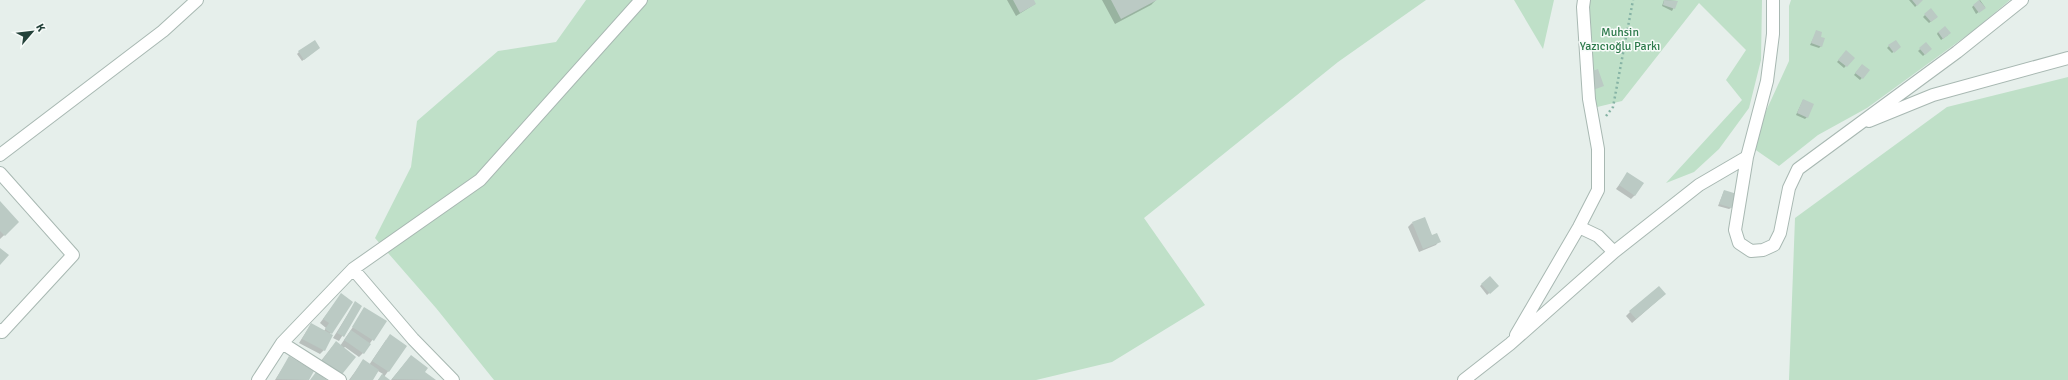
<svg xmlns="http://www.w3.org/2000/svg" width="2068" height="380" viewBox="0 0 2068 380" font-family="Signika,sans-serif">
<rect width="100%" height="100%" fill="#e6efeb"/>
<path fill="#bfe0c8" d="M 586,0 L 1426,0 L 1338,62 L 1144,218 L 1205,305 L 1112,362 L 1036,380 L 494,380 L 436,308 L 375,238 L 411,167 L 417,121 L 498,51 L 556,42 Z
M 1514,0 L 1554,0 L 1543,49 Z
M 1586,0 L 1762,0 L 1761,60 L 1749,108 L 1719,149 L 1694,172 L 1666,183 L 1742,100 L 1726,80 L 1746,50 L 1699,3 L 1622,101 L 1589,109 Z
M 1791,0 L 2010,0 L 1973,31 L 1867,108 L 1818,135 L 1779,166 L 1750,146 L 1789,61 L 1789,6 Z
M 2068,77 L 2068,380 L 1789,380 L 1795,218 L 1947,107 Z"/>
<path fill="#0003" d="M 1007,0 L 1033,0 L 1035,4 L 1016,16 Z
M 1102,0 L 1156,0 L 1151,5 L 1115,24 Z
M 1664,0 L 1677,1 L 1672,11 L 1662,6 Z
M 1909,0 L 1922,0 L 1915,7 Z
M 1980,0 L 1985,7 L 1976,14 L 1972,7 Z
M 1925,15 L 1937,17 L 1929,23 L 1923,17 Z
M 1817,31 L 1821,46 L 1819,48 L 1810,45 Z
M 1938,32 L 1948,35 L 1941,40 L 1937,34 Z
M 1926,44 L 1930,49 L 1923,56 L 1918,51 Z
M 1889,46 L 1898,48 L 1892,53 L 1887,48 Z
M 319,48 L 302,61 L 297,54 L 299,52 Z
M 1846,52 L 1853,58 L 1844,68 L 1837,62 Z
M 1862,65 L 1869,70 L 1860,80 L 1854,75 Z
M 1803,100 L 1807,117 L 1805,119 L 1796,115 Z
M 1628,173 L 1635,195 L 1631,199 L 1616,189 Z
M 1724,191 L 1731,208 L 1729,209 L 1718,206 Z
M 0,203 L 18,222 L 0,239 Z
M 1412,223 L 1432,236 L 1439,241 L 1436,245 L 1419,252 L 1408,227 Z
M 1490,277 L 1497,286 L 1487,295 L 1480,286 Z
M 1665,294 L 1632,323 L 1626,316 L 1630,312 Z
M 341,295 L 352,302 L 330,334 L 324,350 L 320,354 L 299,343 L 311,324 L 324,331 L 326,328 L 320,323 Z
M 355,303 L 361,306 L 339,341 L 333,338 Z
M 365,309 L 385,322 L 363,353 L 359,357 L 345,347 L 316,367 L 332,347 L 340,346 Z
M 386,340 L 406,346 L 384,377 L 389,380 L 378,380 L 383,374 L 378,371 L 372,380 L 349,380 L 363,361 L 369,365 Z
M 411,356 L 424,372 L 435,380 L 391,380 Z
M 289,358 L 313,371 L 307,380 L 275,380 Z"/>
<path fill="#bbcac4" d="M 1013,0 L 1034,0 L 1036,4 L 1020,13 Z
M 1111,0 L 1157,0 L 1121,19 Z
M 1664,0 L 1678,1 L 1675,9 L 1663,5 Z
M 1912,0 L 1923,0 L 1917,6 Z
M 1979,0 L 1986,8 L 1979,13 L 1973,5 Z
M 1931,8 L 1938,17 L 1931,22 L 1924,14 Z
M 1945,26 L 1951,33 L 1943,39 L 1938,32 Z
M 1816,30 L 1822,32 L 1821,37 L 1825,38 L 1822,47 L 1811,43 Z
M 315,40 L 320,48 L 304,60 L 298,51 Z
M 1896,40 L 1901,47 L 1894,53 L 1888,45 Z
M 1926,42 L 1932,49 L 1925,55 L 1919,48 Z
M 1846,50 L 1855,58 L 1847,67 L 1838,60 Z
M 1862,64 L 1870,70 L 1863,79 L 1855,73 Z
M 1598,69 L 1604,86 L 1593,90 L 1587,73 Z
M 1803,99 L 1814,104 L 1808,118 L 1797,113 Z
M 1627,172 L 1644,183 L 1635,196 L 1619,185 Z
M 1724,190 L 1737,194 L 1732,208 L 1719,204 Z
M 0,201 L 19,222 L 5,236 L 0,231 Z
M 1425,217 L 1432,235 L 1437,233 L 1441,242 L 1423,249 L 1412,222 Z
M 0,248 L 9,255 L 0,265 Z
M 1490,276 L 1499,286 L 1490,294 L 1481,284 Z
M 1659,286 L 1666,294 L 1636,319 L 1629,311 Z
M 341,293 L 353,302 L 332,334 L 325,329 L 329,323 L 323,319 Z
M 355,301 L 362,306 L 344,337 L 337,333 Z
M 364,307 L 387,321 L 374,341 L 352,327 Z
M 311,323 L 333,335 L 325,351 L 302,339 Z
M 351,330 L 371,344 L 364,354 L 344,340 Z
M 390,334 L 407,346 L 389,372 L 372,361 Z
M 336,341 L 356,357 L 339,378 L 320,363 Z
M 411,355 L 428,368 L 425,372 L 436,380 L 392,379 Z
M 289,356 L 314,371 L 309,380 L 276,379 Z
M 363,359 L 379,370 L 373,380 L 350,380 Z
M 316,372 L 327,380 L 310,380 Z
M 382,374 L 390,380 L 378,380 Z"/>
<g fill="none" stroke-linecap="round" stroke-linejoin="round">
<g stroke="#a8b8b2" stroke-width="14">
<path id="minor" d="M 1869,121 L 1933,95 L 2068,58
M 0,155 L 163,31 L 197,0
M 1747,157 L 1767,81 L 1773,34 L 1773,0
M 0,173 L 73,255 L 2,332 L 0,330
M 1579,227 L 1598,236 L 1614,252
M 353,269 L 413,339 L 453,380
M 1516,335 L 1579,227 L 1598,190 L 1598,149 L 1589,99 L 1583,7 L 1584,0
M 282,343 L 340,380
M 258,380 L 282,343 L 353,269 L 480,180 L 641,0
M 1464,380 L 1510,344 L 1614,252 L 1699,185 L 1747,157 L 1735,230 L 1739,243 L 1751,251 L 1763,250 L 1774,245 L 1780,233 L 1789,188 L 1798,169 L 1957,52 L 2022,0"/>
</g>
<path stroke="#86b3a5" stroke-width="2.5" stroke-dasharray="2 3" stroke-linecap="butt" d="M 1606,116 L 1613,107 L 1633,0"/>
<use href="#minor" stroke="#fff" stroke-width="12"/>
</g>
<g text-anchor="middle" stroke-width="3" stroke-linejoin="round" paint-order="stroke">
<g font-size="12" fill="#2d7a4b" stroke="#f7fbf9">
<text x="1620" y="36">Muhsin<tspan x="1620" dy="14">Yazıcıoğlu Parkı</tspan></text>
</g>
</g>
<g transform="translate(32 32) rotate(62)" stroke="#f7fbf9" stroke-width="3" paint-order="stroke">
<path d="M0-3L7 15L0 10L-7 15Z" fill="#24423a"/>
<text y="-6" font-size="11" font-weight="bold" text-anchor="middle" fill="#24423a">K</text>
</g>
</svg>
